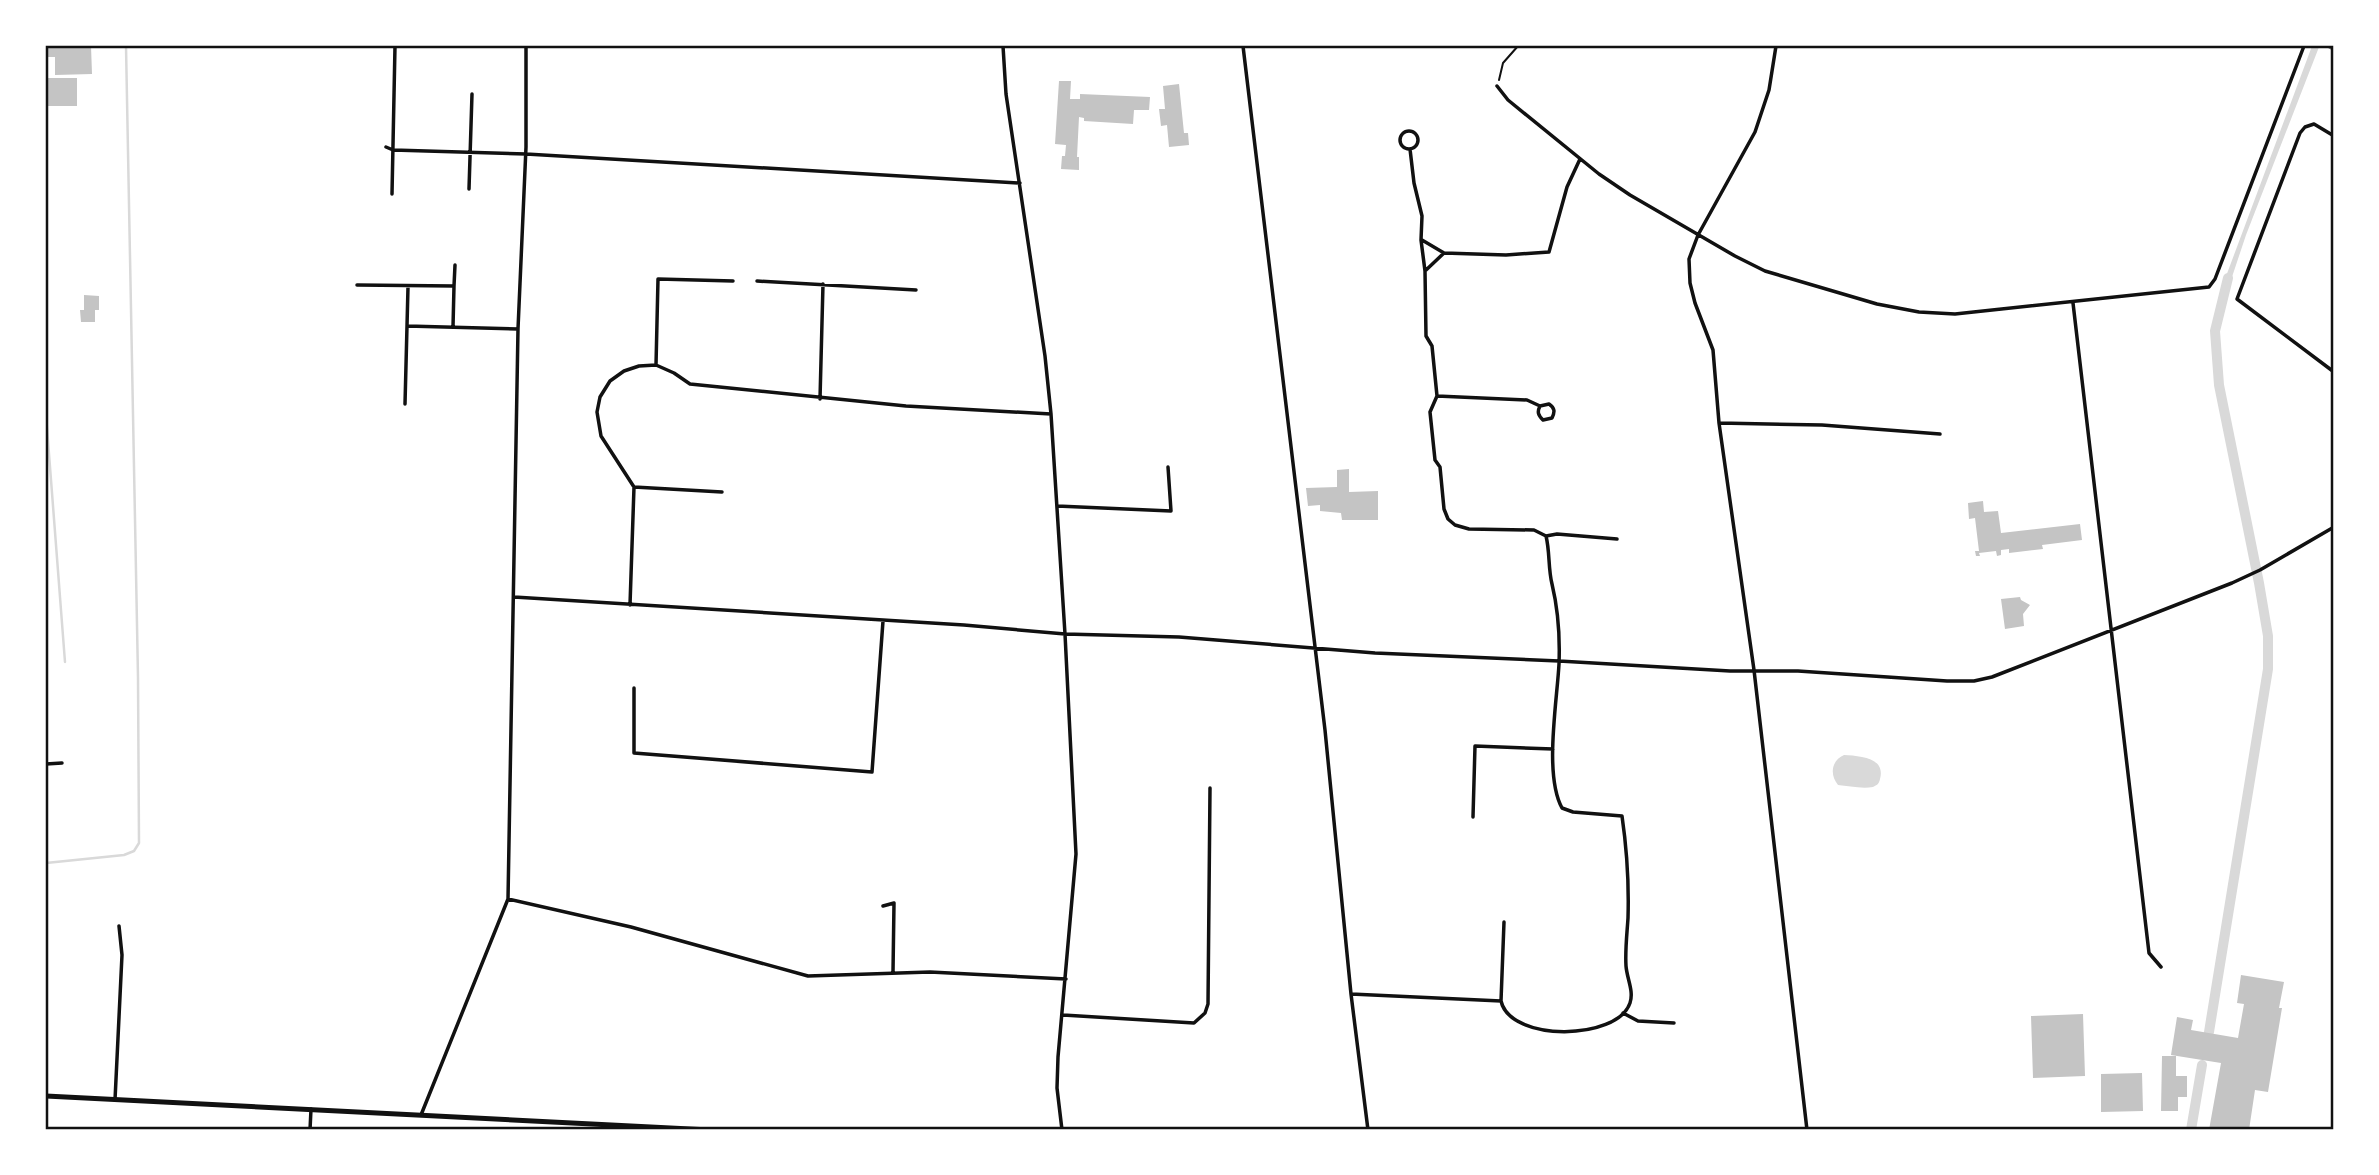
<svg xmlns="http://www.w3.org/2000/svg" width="2379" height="1175" viewBox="0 0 2379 1175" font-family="'Roboto Condensed',sans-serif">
<rect width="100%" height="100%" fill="#fff"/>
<path fill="#d9d9d9" d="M 2312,46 L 2319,47 L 2246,235 L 2227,292 L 2221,289 L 2225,279 Z
M 1844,755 C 1859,756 1886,757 1880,779 C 1879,784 1877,785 1873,787 C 1862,789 1848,786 1838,785 C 1829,774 1832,760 1844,755 Z"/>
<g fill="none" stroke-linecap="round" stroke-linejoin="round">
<path stroke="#d9d9d9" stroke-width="2.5" d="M 46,415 L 65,662
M 46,863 L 124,855 L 134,851 L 139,843 L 138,677 L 126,46"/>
<path stroke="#d9d9d9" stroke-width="10" d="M 2209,1032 L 2268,669 L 2268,636 L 2259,583 L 2219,385 L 2215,331 L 2228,278
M 2191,1130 L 2202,1065"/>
</g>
<path fill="#c4c4c4" d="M 46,46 L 91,46 L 92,74 L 55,75 L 55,57 L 46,57 Z
M 46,78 L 77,78 L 77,106 L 46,106 Z
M 1059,81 L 1071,81 L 1070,99 L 1080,99 L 1080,94 L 1150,97 L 1149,110 L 1134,110 L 1133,124 L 1084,121 L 1084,118 L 1079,117 L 1077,157 L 1079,157 L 1079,170 L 1061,169 L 1062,156 L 1065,156 L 1066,145 L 1055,144 Z
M 1179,84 L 1184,133 L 1188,133 L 1189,145 L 1169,147 L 1167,125 L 1161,126 L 1159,109 L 1165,109 L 1163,86 Z
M 84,295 L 99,296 L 99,310 L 95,310 L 95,322 L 81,322 L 80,310 L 84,310 Z
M 1349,469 L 1349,492 L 1378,491 L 1378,520 L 1342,520 L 1341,513 L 1320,511 L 1320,505 L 1308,506 L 1306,488 L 1337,487 L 1337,470 Z
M 1983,501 L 1984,512 L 1998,511 L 2001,533 L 2080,524 L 2082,540 L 2042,545 L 2043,549 L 2009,553 L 2009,549 L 2001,550 L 2001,555 L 1997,556 L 1996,551 L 1979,553 L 1980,556 L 1976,556 L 1975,551 L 1979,551 L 1975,518 L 1969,519 L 1968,503 Z
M 2020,597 L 2021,600 L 2030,605 L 2023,614 L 2024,626 L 2005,629 L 2001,599 Z
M 2241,975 L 2284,982 L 2279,1008 L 2282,1008 L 2268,1092 L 2255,1090 L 2249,1130 L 2209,1130 L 2221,1063 L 2171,1055 L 2177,1017 L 2193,1020 L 2191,1030 L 2238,1038 L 2244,1004 L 2237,1003 Z
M 2083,1014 L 2085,1076 L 2033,1078 L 2031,1016 Z
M 2162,1056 L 2176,1056 L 2176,1076 L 2187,1076 L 2187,1097 L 2178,1097 L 2178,1111 L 2161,1111 Z
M 2142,1073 L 2143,1111 L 2101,1112 L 2101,1074 Z"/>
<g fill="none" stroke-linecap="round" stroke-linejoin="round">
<path stroke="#111" stroke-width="2" d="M 1499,80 L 1503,63 L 1518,46"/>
<path stroke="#111" stroke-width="3.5" d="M 1003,46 L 1006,94 L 1045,356 L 1051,414 L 1065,634 L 1076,854 L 1058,1057 L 1057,1088 L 1062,1130
M 1243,46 L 1325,730 L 1351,994 L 1368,1130
M 1776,46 L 1769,90 L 1755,132 L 1698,235 L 1689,259 L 1690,283 L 1695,303 L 1713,350 L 1719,423 L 1754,670 L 1807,1130
M 1497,86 L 1508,100 L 1599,174 L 1630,195 L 1735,256 L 1765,271 L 1877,304 L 1919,312 L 1955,314 L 2209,287 L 2215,279 L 2304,46
M1400 140a9 9 0 1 1 18 0a9 9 0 1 1-18 0Z
M 2334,136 L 2314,124 L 2305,127 L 2300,133 L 2237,299 L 2334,372
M 386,147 L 393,150 L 526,154 L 1020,183
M 1410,149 L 1414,183 L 1422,216 L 1421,240 L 1425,271
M 469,189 L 472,94
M 392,194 L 395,46
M 1422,240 L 1444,253
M 757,281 L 916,290
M 357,285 L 454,286 L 453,327
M 454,286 L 455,265
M 2073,303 L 2149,953 L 2161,967
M 407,326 L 518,329
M 656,365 L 658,279 L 733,281
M 1437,396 L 1527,400 L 1540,406 L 1549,404 C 1555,408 1555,412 1552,418 L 1543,420 C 1538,415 1537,412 1540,406
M 820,399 L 823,284
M 405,404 L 408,287
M 1719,423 L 1822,425 L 1940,434
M 634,487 L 722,492
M 1057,506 L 1171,511 L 1168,467
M 1546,536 L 1557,534 L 1617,539
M 514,597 L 964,625 L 1065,634 L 1179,637 L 1375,653 L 1559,661 L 1730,671 L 1798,671 L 1947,681 L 1974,681 L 1992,677 L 2232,583 L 2260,570 L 2334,527
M 630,605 L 634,487 L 601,436 L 597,412 L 600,397 L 610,381 L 624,371 L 639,366 L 656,365 L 674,373 L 690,384 L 906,406 L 1051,414
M 634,688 L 634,753 L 872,772 L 883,621
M 46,764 L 62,763
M 1473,817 L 1475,746 L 1553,749
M 508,899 L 631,927 L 808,976 L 930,972 L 1066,979
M 883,906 L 894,903 L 893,972
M 1351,994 L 1501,1001 C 1510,1042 1617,1041 1630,1003 C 1634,991 1627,979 1626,966 C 1625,950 1627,934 1628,918 C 1629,884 1627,850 1622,816 L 1573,812 L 1562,808 C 1544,775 1557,702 1559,664 C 1560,638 1558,609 1552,584 C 1548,568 1550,552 1546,536 L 1534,530 L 1469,529 L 1455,525 L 1448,519 L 1444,509 L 1440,467 L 1435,460 L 1430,412 L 1437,396 L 1432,346 L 1426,336 L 1425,271 L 1444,253 L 1506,255 L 1549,252 L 1567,187 L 1580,159
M 1501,1001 L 1504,922
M 1623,1013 L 1638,1021 L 1674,1023
M 1063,1015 L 1194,1023 L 1205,1013 L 1208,1004 L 1210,788
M 115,1100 L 122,955 L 119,926
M 421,1115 L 508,899 L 518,329 L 526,147 L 526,46
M 310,1130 L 311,1109"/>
<path stroke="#111" stroke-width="5" d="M 46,1096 L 710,1130"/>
<path stroke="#707070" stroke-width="2.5" d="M 2327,46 L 2334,50"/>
</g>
<rect width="2379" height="1175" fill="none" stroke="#ffffff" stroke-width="94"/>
<rect x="47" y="47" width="2285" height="1081" fill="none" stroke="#111" stroke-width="2.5"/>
</svg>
